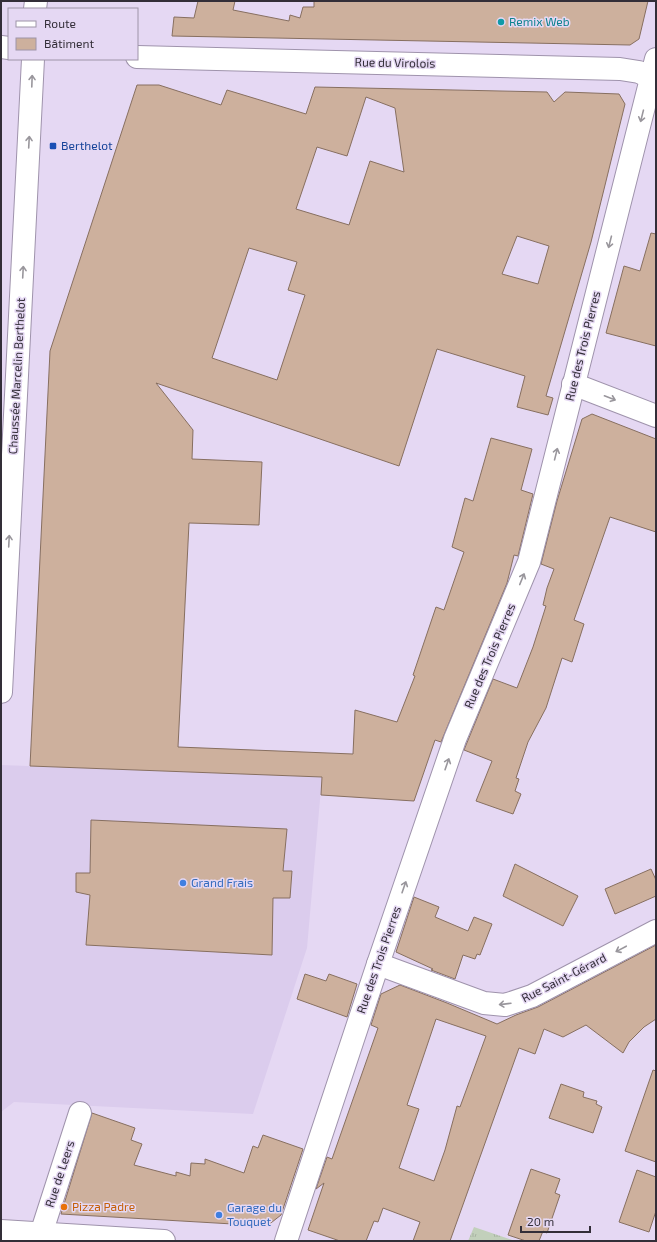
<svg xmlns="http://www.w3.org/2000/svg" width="657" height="1242" viewBox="0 0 657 1242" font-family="'Exo 2',sans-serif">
<defs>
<pattern id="grass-tufts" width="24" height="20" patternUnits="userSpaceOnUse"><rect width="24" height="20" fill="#c2d0bb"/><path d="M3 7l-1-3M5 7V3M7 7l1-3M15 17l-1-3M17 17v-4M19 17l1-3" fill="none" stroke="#a7b3a2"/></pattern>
</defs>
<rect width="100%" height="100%" fill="#e5d8f3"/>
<path fill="#dbcced" d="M 1,765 L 322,777 L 307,948 L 253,1114 L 14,1102 L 1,1112 Z"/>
<path fill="url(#grass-tufts)" d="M 474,1227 L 515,1241 L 468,1241 Z"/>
<path fill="#cdb09d" stroke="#876f60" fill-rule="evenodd" d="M 198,1 L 235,1 L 233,10 L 289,21 L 290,15 L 300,18 L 303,7 L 314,7 L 314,1 L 648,1 L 639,39 L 630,45 L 172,36 L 174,17 L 194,18 Z
M 137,85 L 159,85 L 221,105 L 227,90 L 306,114 L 315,87 L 547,92 L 554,102 L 565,92 L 619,94 L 625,104 L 591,242 L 546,396 L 553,398 L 548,415 L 517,407 L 525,376 L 437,349 L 399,466 L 156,383 L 193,430 L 192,459 L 262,462 L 259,525 L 189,523 L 178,747 L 353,754 L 355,710 L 397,722 L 415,676 L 413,675 L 436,607 L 444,610 L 464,552 L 452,547 L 465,498 L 473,501 L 491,438 L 532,449 L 521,490 L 533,494 L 518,556 L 514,555 L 507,583 L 441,742 L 435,740 L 414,801 L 321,795 L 322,777 L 30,766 L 50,351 ZM 366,97 L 395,108 L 404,172 L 370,161 L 349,225 L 296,209 L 317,147 L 347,156 ZM 517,236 L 549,246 L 538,284 L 502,274 ZM 249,248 L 297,262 L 288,290 L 305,295 L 277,380 L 212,358 Z
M 651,233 L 656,234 L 656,346 L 606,333 L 624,266 L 640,271 Z
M 592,414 L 656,439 L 656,532 L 610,517 L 574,620 L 584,624 L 572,662 L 562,658 L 546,708 L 528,742 L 516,778 L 519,779 L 515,791 L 521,794 L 513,814 L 476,801 L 492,761 L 464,750 L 493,679 L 517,688 L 533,647 L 546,606 L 543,605 L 547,588 L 554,569 L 541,564 L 557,501 L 582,419 Z
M 91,820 L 287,829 L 283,871 L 292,871 L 290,898 L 273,898 L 272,955 L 86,945 L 90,895 L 76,892 L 76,873 L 90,873 Z
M 515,864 L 578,896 L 563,926 L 503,896 Z
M 651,869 L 656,880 L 656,896 L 615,914 L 605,889 Z
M 414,897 L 439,907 L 435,917 L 468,931 L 474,917 L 492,924 L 480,955 L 477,954 L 475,959 L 463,955 L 455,979 L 431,970 L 433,969 L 396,952 Z
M 656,945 L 656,1019 L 644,1027 L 629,1042 L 623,1053 L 586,1025 L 563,1037 L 544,1029 L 535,1054 L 519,1048 L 450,1241 L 413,1241 L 420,1222 L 383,1208 L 378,1222 L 374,1221 L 366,1241 L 340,1241 L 308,1230 L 324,1183 L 316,1189 L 327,1157 L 332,1159 L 378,1028 L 371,1025 L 381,994 L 400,985 L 447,1003 L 497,1024 L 516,1015 L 538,1007 ZM 436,1019 L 486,1036 L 460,1107 L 457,1106 L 445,1150 L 434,1181 L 399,1168 L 419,1109 L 407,1105 Z
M 305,974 L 326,981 L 329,974 L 357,984 L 347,1017 L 297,999 Z
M 653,1070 L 656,1071 L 656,1162 L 625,1151 Z
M 561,1084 L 584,1092 L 583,1097 L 597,1101 L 596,1104 L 602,1107 L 593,1133 L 549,1118 Z
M 92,1113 L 135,1128 L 131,1140 L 142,1144 L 134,1165 L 176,1176 L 176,1172 L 190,1176 L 191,1163 L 205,1164 L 205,1159 L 244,1173 L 253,1146 L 258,1148 L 263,1135 L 303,1149 L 281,1215 L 267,1226 L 61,1214 Z
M 531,1169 L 560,1179 L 555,1193 L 560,1195 L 547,1233 L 543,1231 L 539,1241 L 526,1241 L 508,1235 Z
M 637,1170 L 656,1177 L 656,1211 L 649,1232 L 619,1222 Z"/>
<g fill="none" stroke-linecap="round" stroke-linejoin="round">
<g stroke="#9f93ac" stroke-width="24">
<path id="street" d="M 1,47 L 9,48
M 137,57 L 620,69 L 639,72 L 656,80
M 573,384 L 656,416
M 378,964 L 484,1003 L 505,1005 L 532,996 L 656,931
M 41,1234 L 80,1113"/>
</g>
<g stroke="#9f93ac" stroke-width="24">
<path id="secondary" d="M 1,1231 L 164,1241
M 286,1241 L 378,964 L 455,739 L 529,562 L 656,59"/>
</g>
<g stroke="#9f93ac" stroke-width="24">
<path id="primary" d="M 35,9 L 36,1
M 1,692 L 33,59"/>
</g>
<use href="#street" stroke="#fff" stroke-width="22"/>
<use href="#secondary" stroke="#fff" stroke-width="22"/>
<use href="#primary" stroke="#fff" stroke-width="22"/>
</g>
<defs><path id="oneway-shaft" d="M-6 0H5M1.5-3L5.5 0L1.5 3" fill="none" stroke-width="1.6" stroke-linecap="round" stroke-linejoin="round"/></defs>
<g stroke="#99969c">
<use href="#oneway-shaft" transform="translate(32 81) rotate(-88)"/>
<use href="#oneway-shaft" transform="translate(642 116) rotate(104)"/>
<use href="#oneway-shaft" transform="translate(29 142) rotate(-87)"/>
<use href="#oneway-shaft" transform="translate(610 242) rotate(104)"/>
<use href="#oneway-shaft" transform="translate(23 272) rotate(-87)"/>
<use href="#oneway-shaft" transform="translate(610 398) rotate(21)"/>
<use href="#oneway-shaft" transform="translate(556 454) rotate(-76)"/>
<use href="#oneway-shaft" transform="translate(9 541) rotate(-87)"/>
<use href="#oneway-shaft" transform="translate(522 579) rotate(-68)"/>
<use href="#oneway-shaft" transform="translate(447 764) rotate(-71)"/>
<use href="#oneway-shaft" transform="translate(404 887) rotate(-71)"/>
<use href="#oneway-shaft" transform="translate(621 949) rotate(152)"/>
<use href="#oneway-shaft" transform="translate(505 1004) rotate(173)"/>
</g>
<circle fill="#0f9aa8" stroke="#e5d8f3" stroke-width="1.5" cx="501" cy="22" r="4"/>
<rect fill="#1a4fb4" stroke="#e5d8f3" stroke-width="1.5" x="49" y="142" width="8" height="8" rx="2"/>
<g fill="#3f7fe0" stroke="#e5d8f3" stroke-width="1.5">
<circle cx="183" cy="883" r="4"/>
<circle cx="219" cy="1215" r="4"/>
</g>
<circle fill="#e8710a" stroke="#e5d8f3" stroke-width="1.5" cx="64" cy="1207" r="4"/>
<g text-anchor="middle" stroke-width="3" stroke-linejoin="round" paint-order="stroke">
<g font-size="12" fill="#0d838f" stroke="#e5d8f3" text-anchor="start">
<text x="509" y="26">Remix Web</text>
</g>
<g font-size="12" fill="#332e38" stroke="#e5d8f3">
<text transform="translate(395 63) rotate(1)" y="4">Rue du Virolois</text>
<text transform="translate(583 346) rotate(-76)" y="4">Rue des Trois Pierres</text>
<text transform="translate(17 376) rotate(-87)" y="4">Chaussée Marcelin Berthelot</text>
<text transform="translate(490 656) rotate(-67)" y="4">Rue des Trois Pierres</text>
<text transform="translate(379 960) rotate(-71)" y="4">Rue des Trois Pierres</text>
<text transform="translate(564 978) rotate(-27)" y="4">Rue Saint-Gérard</text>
<text transform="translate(60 1174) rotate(-72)" y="4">Rue de Leers</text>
</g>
<g font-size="12" fill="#164399" stroke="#e5d8f3" text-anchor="start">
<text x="61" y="150">Berthelot</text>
</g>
<g font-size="12" fill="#366cbe" stroke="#e5d8f3" text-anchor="start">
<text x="191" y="887">Grand Frais</text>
<text x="227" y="1212">Garage du<tspan x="227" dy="14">Touquet</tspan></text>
</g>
<g font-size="12" fill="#c56008" stroke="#e5d8f3" text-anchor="start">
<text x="72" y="1211">Pizza Padre</text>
</g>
</g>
<rect width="657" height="1242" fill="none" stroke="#332e38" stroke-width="4"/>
<rect x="8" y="8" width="130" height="52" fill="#e5d8f3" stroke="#9e94a8"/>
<rect x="16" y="21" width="20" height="6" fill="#ffffff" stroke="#9e94a8"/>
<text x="44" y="28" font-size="12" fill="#332e38">Route</text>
<rect x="16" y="38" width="20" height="12" fill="#cdb09d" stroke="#9e94a8"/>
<text x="44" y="48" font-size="12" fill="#332e38">Bâtiment</text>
<path d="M521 1226v6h69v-6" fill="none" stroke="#332e38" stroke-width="2"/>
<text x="527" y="1226" font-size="12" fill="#332e38" stroke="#e5d8f3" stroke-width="3" paint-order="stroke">20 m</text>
</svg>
